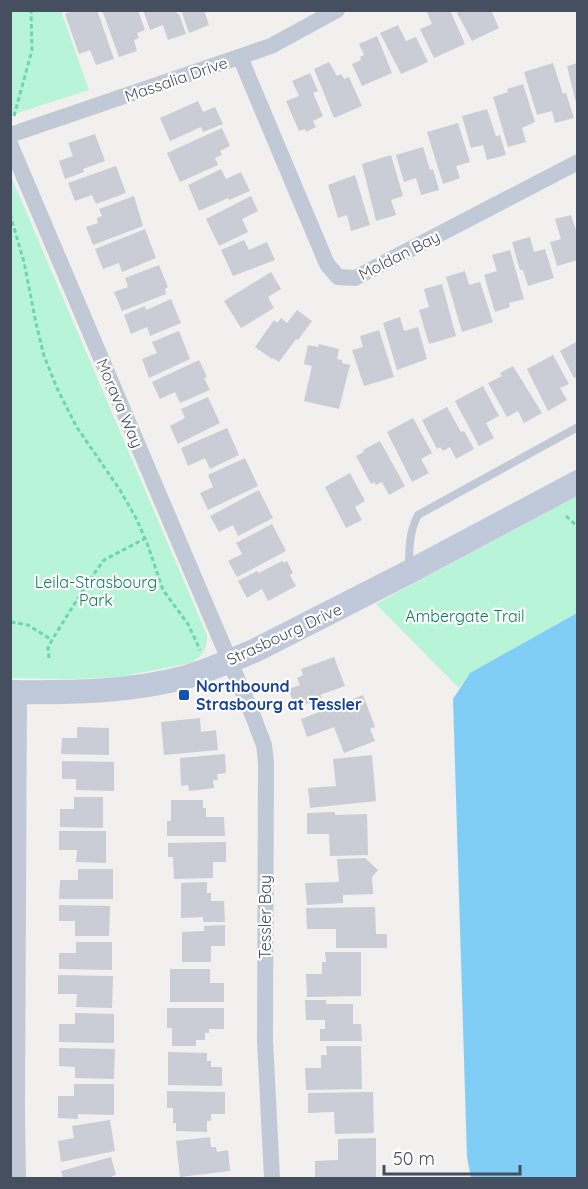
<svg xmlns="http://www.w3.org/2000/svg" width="588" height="1189" viewBox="0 0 588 1189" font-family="Quicksand,sans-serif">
<rect width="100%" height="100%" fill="#f2efef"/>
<path fill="#b8f4d7" d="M 11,10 L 61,11 L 89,90 L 11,115 Z
M 10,174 L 207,635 C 207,649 203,656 191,663 L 118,677 L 68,679 L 11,678 Z
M 577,496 L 577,613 L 470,673 L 459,688 L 376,604 Z"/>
<path fill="#80cef6" d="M 577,613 L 577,1178 L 471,1178 L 467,1157 L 453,699 L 470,673 Z"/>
<path fill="#cacdd5" d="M 74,10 L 97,10 L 114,59 L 96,65 L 90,50 L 79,54 L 65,14 Z
M 102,10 L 138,10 L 145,30 L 137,33 L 139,38 L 134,40 L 137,51 L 119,57 Z
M 143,10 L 176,10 L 177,14 L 179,14 L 186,34 L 168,40 L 163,25 L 150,30 Z
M 204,10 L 209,25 L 189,33 L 182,13 L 186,10 Z
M 426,10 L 450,10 L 465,44 L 434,58 L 420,29 L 432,24 Z
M 462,10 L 491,10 L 499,28 L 472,41 L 457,13 Z
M 398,25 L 406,41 L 416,37 L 428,62 L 401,74 L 380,33 Z
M 377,36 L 392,73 L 362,86 L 352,64 L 361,60 L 360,57 L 364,55 L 359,44 Z
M 329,62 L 337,76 L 341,74 L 344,79 L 349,77 L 362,106 L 334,118 L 314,69 Z
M 553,63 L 563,94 L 566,93 L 574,118 L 555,123 L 552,111 L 537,115 L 524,72 Z
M 578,63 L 578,107 L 577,107 L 567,66 Z
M 310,73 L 318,91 L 313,93 L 323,116 L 313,121 L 316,127 L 306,132 L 305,129 L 299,131 L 286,101 L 299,96 L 292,81 Z
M 523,84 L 535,122 L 522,128 L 526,142 L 508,147 L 493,97 L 508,92 L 507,89 Z
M 198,101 L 203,112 L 215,107 L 223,124 L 203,132 L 201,127 L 170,141 L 160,118 Z
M 487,109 L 496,136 L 500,135 L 506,155 L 487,160 L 483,145 L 471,148 L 462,116 Z
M 458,123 L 470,162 L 456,166 L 460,178 L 443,184 L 427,132 Z
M 222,128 L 230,146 L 220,151 L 222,155 L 215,158 L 218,165 L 180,182 L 167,153 Z
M 95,134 L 105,161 L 83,169 L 84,172 L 65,179 L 59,161 L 73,156 L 68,143 Z
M 423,147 L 430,170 L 433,169 L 439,190 L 421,195 L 416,178 L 404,182 L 396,155 Z
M 391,155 L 403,196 L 391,200 L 396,215 L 376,221 L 362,164 Z
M 116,166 L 126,193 L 96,204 L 92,195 L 75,201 L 68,183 Z
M 221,169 L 226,179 L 241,172 L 250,191 L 229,200 L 228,198 L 199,211 L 188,185 Z
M 355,175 L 370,225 L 351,231 L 347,215 L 338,218 L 328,185 Z
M 134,196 L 143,226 L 93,245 L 86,227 L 98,223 L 97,218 L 102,216 L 99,209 Z
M 251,196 L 258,211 L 242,219 L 248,232 L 219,246 L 206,219 Z
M 571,215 L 578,236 L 578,260 L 557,266 L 550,242 L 561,239 L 555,219 Z
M 145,229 L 156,258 L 122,272 L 119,263 L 103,269 L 95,249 Z
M 530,237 L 534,252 L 545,249 L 554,278 L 528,286 L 523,270 L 520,270 L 512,242 Z
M 244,240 L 249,250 L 267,242 L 275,260 L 233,276 L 221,250 Z
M 510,250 L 524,299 L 509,303 L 510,307 L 495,312 L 484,275 L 497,271 L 492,255 Z
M 159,265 L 168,287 L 165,289 L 166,294 L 122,311 L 114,292 L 128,287 L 125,278 Z
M 465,271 L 469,285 L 480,282 L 493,322 L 462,332 L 446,277 Z
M 271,272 L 281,289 L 268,297 L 274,308 L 241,328 L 224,301 Z
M 442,284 L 456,336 L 429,344 L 419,310 L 429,307 L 424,289 Z
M 171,299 L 181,323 L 150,336 L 147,327 L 131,334 L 124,315 L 145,306 L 146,310 Z
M 297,310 L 312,321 L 298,340 L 296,339 L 279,362 L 273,358 L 272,359 L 255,347 L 274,320 L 277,323 L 281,318 L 287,323 Z
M 400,317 L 404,331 L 418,327 L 427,359 L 397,370 L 383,323 Z
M 379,330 L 394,377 L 364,386 L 352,350 L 363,347 L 360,336 Z
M 179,331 L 190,359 L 149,378 L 142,359 L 157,353 L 152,342 Z
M 578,341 L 578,377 L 574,378 L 560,351 Z
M 319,344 L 339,349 L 337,359 L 342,360 L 342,363 L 350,365 L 339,409 L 304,401 L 312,366 L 304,364 L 308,345 L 318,347 Z
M 553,355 L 569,384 L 560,388 L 567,400 L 548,411 L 527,369 Z
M 199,360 L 207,377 L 204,378 L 210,390 L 180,403 L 175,392 L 160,399 L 152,382 Z
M 513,366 L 542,413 L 524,423 L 518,411 L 507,417 L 488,383 L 502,376 L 500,373 Z
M 483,386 L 499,416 L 486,423 L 494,438 L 479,446 L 455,401 Z
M 208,397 L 220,423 L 178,444 L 170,426 L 185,418 L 181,409 Z
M 447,407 L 461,432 L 464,431 L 474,449 L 456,459 L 450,447 L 443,451 L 440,447 L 437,449 L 422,420 Z
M 413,418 L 432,453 L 421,459 L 429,473 L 412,482 L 387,432 Z
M 227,428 L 239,455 L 210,469 L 205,458 L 188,466 L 181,448 Z
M 380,441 L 405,486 L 389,495 L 382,482 L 376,485 L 374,482 L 371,484 L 356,456 L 364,452 L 363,450 Z
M 245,458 L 258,486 L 208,510 L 200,493 L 213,487 L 208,475 Z
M 350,473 L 365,501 L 355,507 L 362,520 L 346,528 L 325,487 Z
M 259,490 L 273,518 L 238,536 L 233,525 L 219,532 L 210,516 Z
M 272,524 L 286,551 L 237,577 L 228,561 L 242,554 L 236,543 Z
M 282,561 L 284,563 L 287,561 L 293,573 L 290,575 L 296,586 L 268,601 L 262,589 L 247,598 L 238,581 L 257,571 L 259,573 Z
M 334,657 L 345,686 L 320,695 L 322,698 L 296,708 L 288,689 L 300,685 L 297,678 L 303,675 L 301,669 Z
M 363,695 L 375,727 L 370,729 L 375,741 L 344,753 L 334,727 L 307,737 L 301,719 Z
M 200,718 L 201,732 L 216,730 L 218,750 L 164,755 L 161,722 Z
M 77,727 L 109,728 L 109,755 L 61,754 L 62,738 L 77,738 Z
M 225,754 L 226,773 L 217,774 L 218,780 L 213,780 L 214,788 L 189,791 L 188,785 L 181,786 L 180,758 Z
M 372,755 L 376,801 L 310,808 L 308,788 L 336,786 L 333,759 Z
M 62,761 L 114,762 L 114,791 L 76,790 L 76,779 L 62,779 Z
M 74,797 L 103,797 L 103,828 L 60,827 L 60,809 L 74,809 Z
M 171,800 L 203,800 L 203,808 L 206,808 L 206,817 L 224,817 L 225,836 L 167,836 L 167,821 L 171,821 Z
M 335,812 L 335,815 L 367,814 L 368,855 L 330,856 L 329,834 L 307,834 L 307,813 Z
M 59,831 L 106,831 L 106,863 L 76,862 L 77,850 L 59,850 Z
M 226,842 L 226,862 L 213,862 L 213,878 L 174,879 L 173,857 L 168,857 L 168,843 Z
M 365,858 L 378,870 L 372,877 L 373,894 L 343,895 L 343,903 L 307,905 L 305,883 L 339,882 L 337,859 Z
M 78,869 L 113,869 L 113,899 L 59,899 L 60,880 L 78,880 Z
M 207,882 L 207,893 L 211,893 L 211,901 L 224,901 L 225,922 L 203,922 L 203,917 L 181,918 L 181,883 Z
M 59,905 L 110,906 L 109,936 L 75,936 L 75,921 L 59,921 Z
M 375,907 L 376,934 L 387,934 L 387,948 L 336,948 L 336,929 L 307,929 L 306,908 Z
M 225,925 L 225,946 L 211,946 L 211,962 L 182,962 L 182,932 L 204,931 L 204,926 Z
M 76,942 L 112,942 L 112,970 L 59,969 L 59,953 L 76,953 Z
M 325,952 L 361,952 L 361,996 L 307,997 L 306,974 L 322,974 L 322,962 L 326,962 Z
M 170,969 L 210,969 L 210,983 L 224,983 L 224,1002 L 170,1002 Z
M 58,975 L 113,976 L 112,1008 L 76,1007 L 77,994 L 58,994 Z
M 305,1000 L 326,1000 L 326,1004 L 353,1004 L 353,1024 L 361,1024 L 362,1041 L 320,1041 L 320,1029 L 325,1029 L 325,1020 L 306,1020 Z
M 167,1008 L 224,1008 L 224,1029 L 209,1029 L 209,1033 L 205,1033 L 205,1040 L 196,1040 L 196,1046 L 172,1046 L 172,1028 L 167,1028 Z
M 75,1013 L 114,1014 L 114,1043 L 59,1042 L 59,1024 L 75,1024 Z
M 326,1046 L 361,1046 L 362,1089 L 306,1090 L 305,1068 L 321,1068 L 321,1055 L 327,1055 Z
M 59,1048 L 115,1049 L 114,1079 L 75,1078 L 75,1067 L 59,1066 Z
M 168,1052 L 207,1053 L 207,1061 L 211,1061 L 211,1067 L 222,1067 L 222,1086 L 168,1085 Z
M 74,1084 L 114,1084 L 114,1115 L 78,1114 L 78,1119 L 58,1118 L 58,1096 L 74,1096 Z
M 167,1091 L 225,1092 L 225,1114 L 211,1114 L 211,1121 L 207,1121 L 207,1132 L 176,1131 L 176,1123 L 173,1123 L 173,1108 L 167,1108 Z
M 373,1092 L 374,1133 L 335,1134 L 334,1112 L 308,1113 L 308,1093 Z
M 110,1120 L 115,1151 L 61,1162 L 58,1141 L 74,1138 L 72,1126 Z
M 210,1137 L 211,1147 L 216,1147 L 217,1152 L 228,1150 L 230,1171 L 180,1177 L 176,1141 Z
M 376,1138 L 376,1178 L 315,1178 L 315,1161 L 338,1160 L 338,1139 Z
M 111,1157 L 116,1175 L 112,1176 L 113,1178 L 63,1178 L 61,1171 Z"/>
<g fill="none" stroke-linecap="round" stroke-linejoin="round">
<path stroke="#6cd6b0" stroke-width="3" stroke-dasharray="4.5 3" stroke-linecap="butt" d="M 14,116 L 32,50 L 31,10
M 10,214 L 24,262 L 36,323 L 44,356 L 57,388 L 76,426 L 120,490 L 136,518 L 147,543 L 163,590 L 188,624 L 200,650
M 566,516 L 578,527
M 11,622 L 28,625 L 52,640
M 49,658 L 48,648 L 52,640 L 88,582 L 104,560 L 146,538"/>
<path stroke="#c1c9d6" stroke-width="8" d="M 409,569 C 409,549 409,532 418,515 L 578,427"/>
<path stroke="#c1c9d6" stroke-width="16" d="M 240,57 L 327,264 L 338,277 L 355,278 L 578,162
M 10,135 L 271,46 L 337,10
M 10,144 L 253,716 L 264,745 L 266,762 L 265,1040 L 272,1178
M 18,1178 L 17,1110 L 19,692"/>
<path stroke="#bfc9da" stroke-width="24" d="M 10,692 C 68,693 131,692 186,677 C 210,670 233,660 256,650 L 409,572 L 578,482"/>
</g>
<rect fill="#1a4fb4" stroke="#fff" stroke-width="2" x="178" y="689" width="12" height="12" rx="3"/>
<g text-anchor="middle" stroke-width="4.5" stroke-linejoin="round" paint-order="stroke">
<g font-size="16" fill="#454f5f" stroke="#fff">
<text transform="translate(176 79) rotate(-19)" y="6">Massalia Drive</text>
<text transform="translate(399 255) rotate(-27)" y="6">Moldan Bay</text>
<text transform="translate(120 403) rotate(67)" y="6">Morava Way</text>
<text transform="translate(284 634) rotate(-25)" y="6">Strasbourg Drive</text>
<text transform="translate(265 917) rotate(-90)" y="6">Tessler Bay</text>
</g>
<g font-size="16" fill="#0c8357" stroke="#fff">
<text x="96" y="588">Leila-Strasbourg<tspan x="96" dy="18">Park</tspan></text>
<text x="465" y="622">Ambergate Trail</text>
</g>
<g font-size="16" font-weight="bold" fill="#164399" stroke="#fff" text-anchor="start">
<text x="196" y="692">Northbound<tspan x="196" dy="18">Strasbourg at Tessler</tspan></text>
</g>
</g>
<rect width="588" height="1189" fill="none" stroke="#454f5f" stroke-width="24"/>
<path d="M384 1165v9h136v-9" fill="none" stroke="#454f5f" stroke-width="3"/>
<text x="393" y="1165" font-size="18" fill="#454f5f" stroke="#ffffff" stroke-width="4.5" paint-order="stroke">50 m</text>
</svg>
